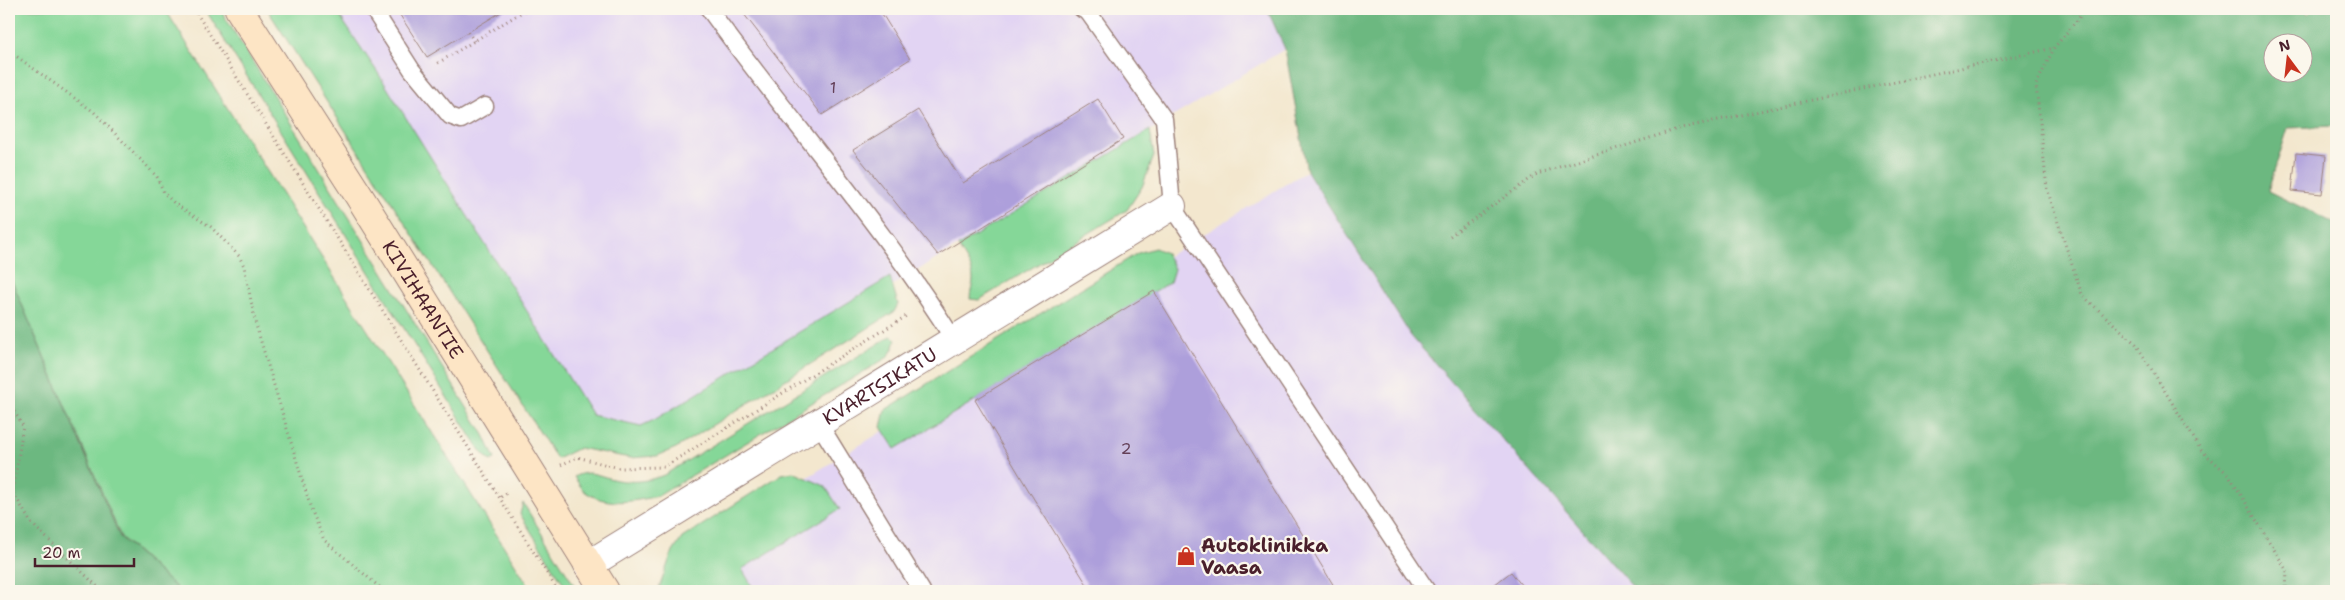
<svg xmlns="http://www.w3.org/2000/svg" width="2345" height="600" viewBox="0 0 2345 600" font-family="'Shantell Sans',sans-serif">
<rect width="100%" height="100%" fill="#fbf7ec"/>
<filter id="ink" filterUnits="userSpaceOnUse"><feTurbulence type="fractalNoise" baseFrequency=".02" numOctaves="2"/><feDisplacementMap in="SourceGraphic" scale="10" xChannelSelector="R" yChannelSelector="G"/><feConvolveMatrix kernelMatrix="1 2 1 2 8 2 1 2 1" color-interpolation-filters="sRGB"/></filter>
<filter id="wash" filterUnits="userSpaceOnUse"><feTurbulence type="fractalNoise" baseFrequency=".0096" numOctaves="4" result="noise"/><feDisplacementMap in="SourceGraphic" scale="20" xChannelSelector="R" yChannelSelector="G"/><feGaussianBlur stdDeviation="1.12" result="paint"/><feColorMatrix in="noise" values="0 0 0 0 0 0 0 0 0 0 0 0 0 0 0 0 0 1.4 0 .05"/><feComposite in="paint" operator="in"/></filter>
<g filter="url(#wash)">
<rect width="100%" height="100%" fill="#f3e7ce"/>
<path fill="#e2d4f3" d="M 335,9 L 1267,9 L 1285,49 L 654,429 L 591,415 L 378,73 Z
M 1307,171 L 1411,336 L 1636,591 L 693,591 L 697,545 Z"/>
<path fill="#85d798" stroke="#687b62" d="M 9,9 L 165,9 L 532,591 L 180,591 L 121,537 L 9,274 Z
M 205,9 L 220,9 L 484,435 L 495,459 L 490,461 L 481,452 Z
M 267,9 L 335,9 L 378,73 L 592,415 L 641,426 L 654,420 L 890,277 L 898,304 L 894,312 L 676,448 L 657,456 L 630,458 L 579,448 L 557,459 Z
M 1150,130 L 1154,156 L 1142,187 L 1127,210 L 979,300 L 970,299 C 970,291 973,286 973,279 C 973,267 963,256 958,246 Z
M 1155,248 L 1166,253 L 1174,269 L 1170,282 L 895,449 L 881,427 L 885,410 L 1138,253 Z
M 891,336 L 896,339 L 894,347 L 888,357 L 658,496 C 636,501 608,507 587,493 C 582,490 578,482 574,477 C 590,468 600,477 617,480 C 633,483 649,481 664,475 Z
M 793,472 L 825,486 L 840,509 L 742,569 L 755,591 L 658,591 L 671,555 L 682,538 L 782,474 Z
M 523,503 L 578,591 L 568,591 L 520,514 Z"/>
<path fill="#6cb880" stroke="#5b6c56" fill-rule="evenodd" d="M 1267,9 L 2304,9 L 2308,14 L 2314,9 L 2336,9 L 2336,126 L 2288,128 L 2268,191 L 2336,224 L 2336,591 L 1636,591 L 1411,336 L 1307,171 L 1285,49 ZM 2272,42 L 2302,42 L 2302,72 L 2272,72 Z
M 9,274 L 120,537 L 180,591 L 9,591 Z"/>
<g id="blocks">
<path fill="#ad9fdb" d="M 396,9 L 506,9 L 427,57 Z
M 740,9 L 879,9 L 910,59 L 822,115 Z
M 1098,99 L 1123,139 L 938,255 L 853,150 L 918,110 L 963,183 Z
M 2296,153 L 2326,156 L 2322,194 L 2292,191 Z
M 1154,291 L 1337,591 L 1091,591 L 1032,496 L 975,400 Z
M 1511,572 L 1526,591 L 1486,591 Z"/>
</g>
</g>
<g filter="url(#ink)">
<use href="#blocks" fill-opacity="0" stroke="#9e837c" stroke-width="1"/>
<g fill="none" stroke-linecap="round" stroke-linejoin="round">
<g stroke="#9e837c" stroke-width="19">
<path id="lane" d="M 373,9 L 412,70 L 450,116 L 461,120 L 485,106
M 709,9 C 789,120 881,223 954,340
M 1082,9 L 1088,12 L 1164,119 L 1172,206 L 1427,591
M 818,422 L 922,591"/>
</g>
<g stroke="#9e837c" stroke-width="30">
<g id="street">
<path id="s1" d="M 588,565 L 1172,206"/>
</g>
</g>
<g stroke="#9e837c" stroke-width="30">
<g id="secondary">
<path id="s2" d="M 239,9 L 359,196 L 605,591"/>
</g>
</g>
<path stroke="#9e837c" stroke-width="3" stroke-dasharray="1 4" stroke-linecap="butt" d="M 194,9 L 558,591
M 2086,9 L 2054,48 L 2036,85 L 2047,189 L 2082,295 L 2136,344 L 2201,450 L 2229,475 L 2287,571 L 2286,591
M 468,32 L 474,41
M 9,51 L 94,112 L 146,165 L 157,177 L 164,193 L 175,204 L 211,227 L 239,256 L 244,266 L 256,325 L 311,509 L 324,540 L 384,591
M 438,63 L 527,9
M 1450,236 L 1537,174 L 1681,128 L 2054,48
M 9,403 L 23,426 L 13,492 L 31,523 L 102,591
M 561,465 L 577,457 L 619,468 L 664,467 L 908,315
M 501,497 L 509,492"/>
<use href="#lane" stroke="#fff" stroke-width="16"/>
<use href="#street" stroke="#fff" stroke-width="28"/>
<use href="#secondary" stroke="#fde5c5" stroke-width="28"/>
</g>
</g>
<defs>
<g id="shop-bare" transform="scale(1.5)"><path d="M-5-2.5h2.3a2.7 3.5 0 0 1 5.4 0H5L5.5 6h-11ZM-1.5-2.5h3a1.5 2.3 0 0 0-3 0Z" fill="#c8321e" stroke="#fbf7ec" stroke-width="2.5" paint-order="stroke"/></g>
</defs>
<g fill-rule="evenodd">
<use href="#shop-bare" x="1186" y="556"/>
</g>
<g text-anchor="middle" stroke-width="4.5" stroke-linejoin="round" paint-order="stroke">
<g font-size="16" fill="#633f57">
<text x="833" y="93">1</text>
<text x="1126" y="454">2</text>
</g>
<g font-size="19" fill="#4a1f2b" stroke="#fbf7ec">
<text dy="7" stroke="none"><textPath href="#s2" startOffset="344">KIVIHAANTIE</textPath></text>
<text dy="7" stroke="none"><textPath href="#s1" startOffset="342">KVARTSIKATU</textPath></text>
</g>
<g font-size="19" font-weight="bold" fill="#4a1f2b" stroke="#fbf7ec" text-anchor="start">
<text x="1201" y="552">Autoklinikka<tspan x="1201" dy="22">Vaasa</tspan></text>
</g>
</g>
<rect width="2345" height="600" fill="none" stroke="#fbf7ec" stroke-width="30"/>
<g transform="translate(2288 58) rotate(345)"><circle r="24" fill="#fbf7ec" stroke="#b4a19f"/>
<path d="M0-4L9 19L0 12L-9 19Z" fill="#c8321e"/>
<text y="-8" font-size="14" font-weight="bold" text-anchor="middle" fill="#4a1f2b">N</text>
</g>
<path d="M35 558v8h99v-8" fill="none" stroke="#4a1f2b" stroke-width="2.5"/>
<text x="42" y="558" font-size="15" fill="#4a1f2b" stroke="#fbf7ec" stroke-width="4" paint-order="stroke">20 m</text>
</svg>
